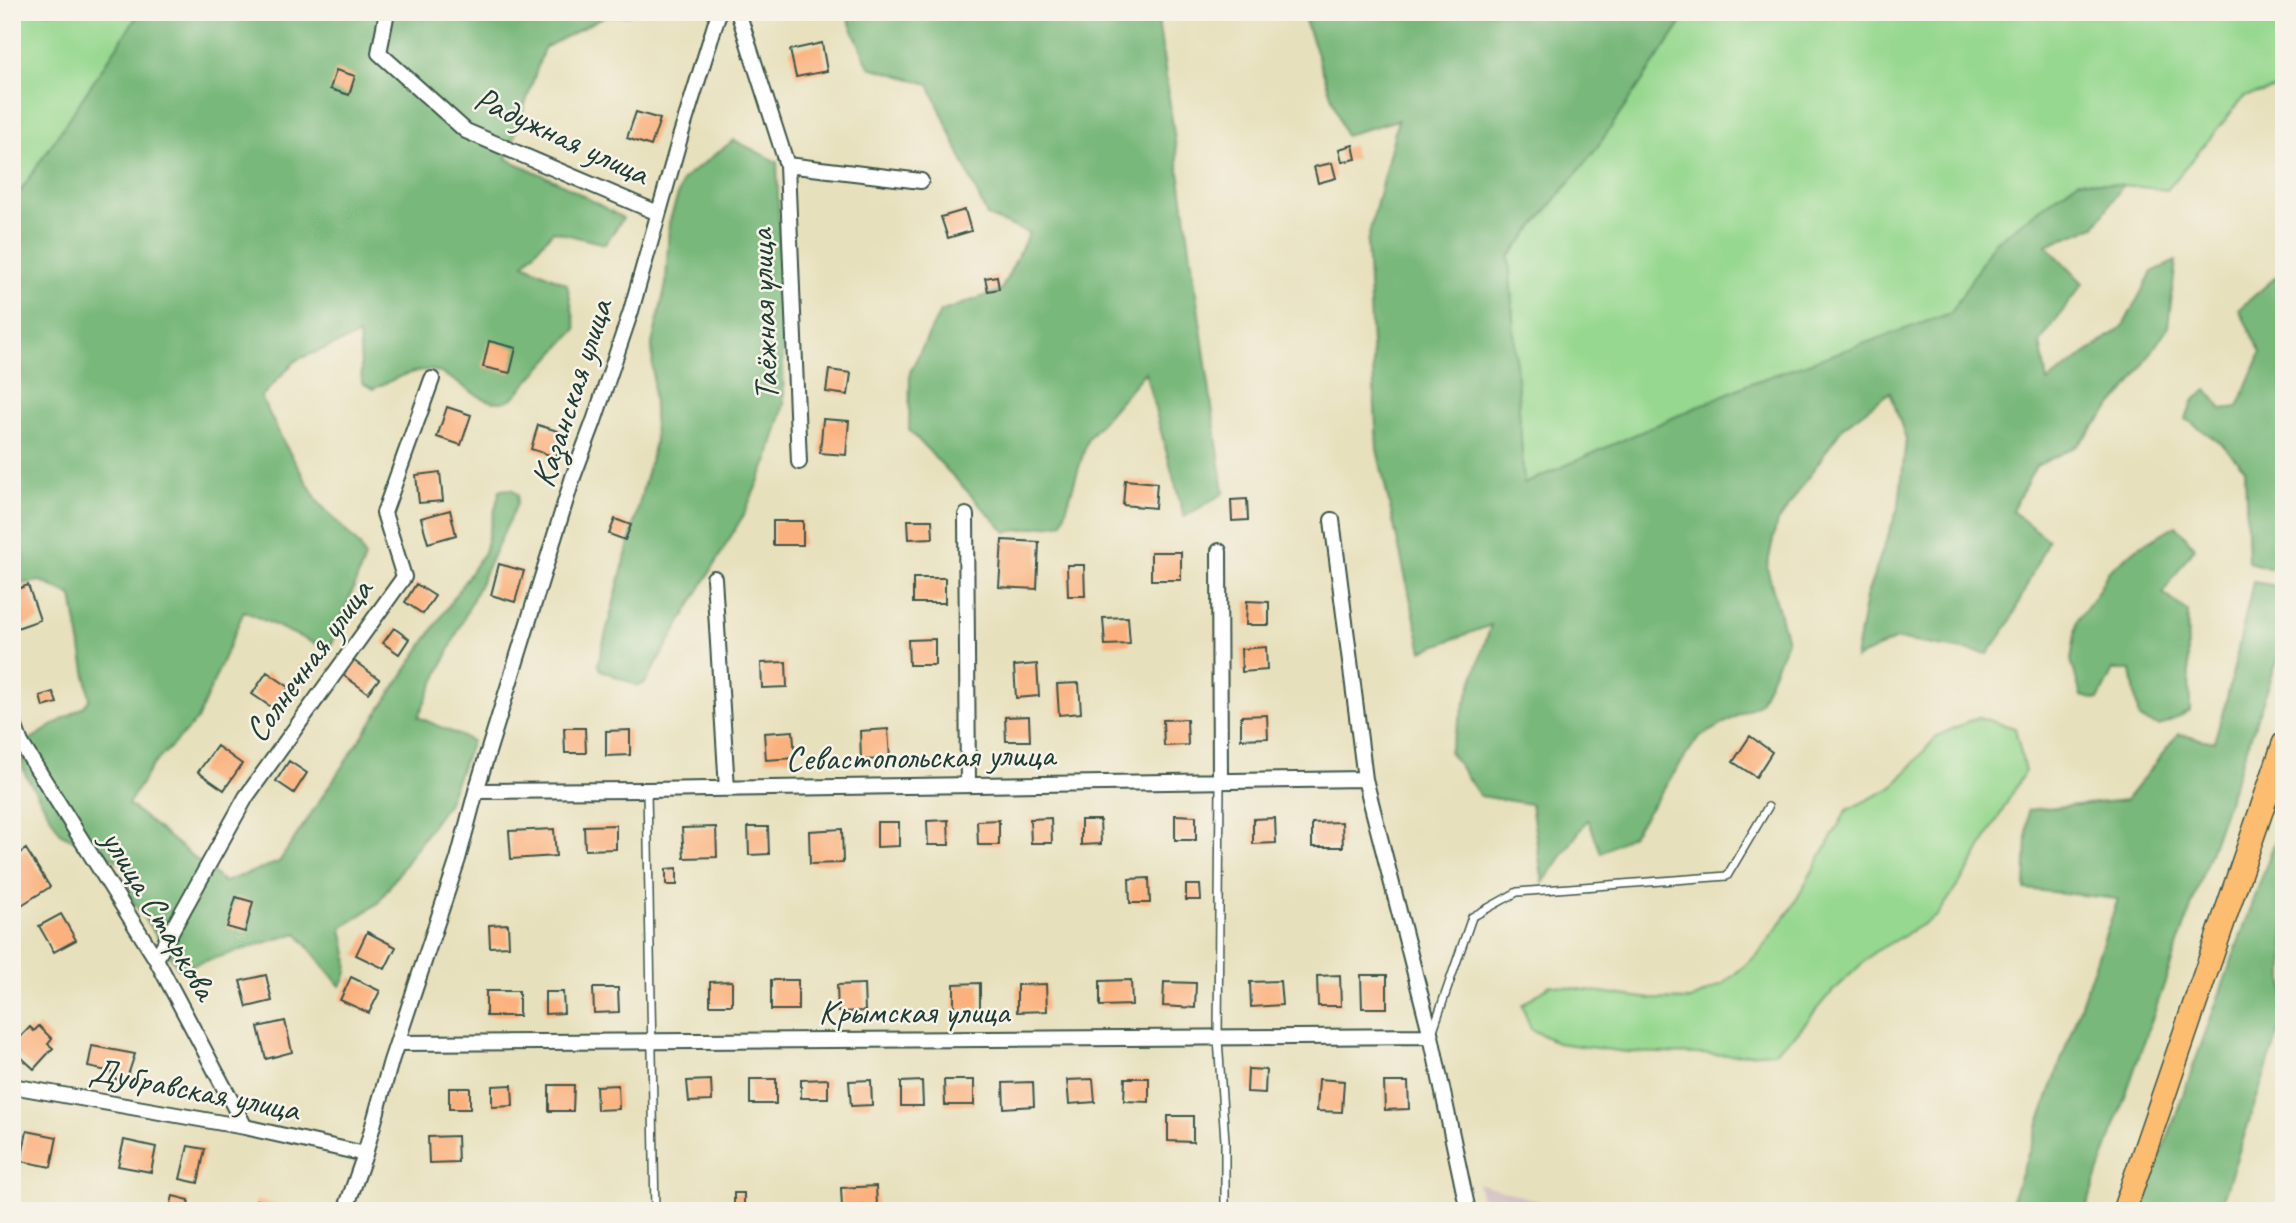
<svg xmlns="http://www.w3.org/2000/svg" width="2296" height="1223" viewBox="0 0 2296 1223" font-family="Caveat,sans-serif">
<rect width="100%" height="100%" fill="#f7f3e8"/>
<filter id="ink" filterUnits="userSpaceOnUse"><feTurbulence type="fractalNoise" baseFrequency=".0143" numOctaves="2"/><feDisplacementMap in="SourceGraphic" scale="14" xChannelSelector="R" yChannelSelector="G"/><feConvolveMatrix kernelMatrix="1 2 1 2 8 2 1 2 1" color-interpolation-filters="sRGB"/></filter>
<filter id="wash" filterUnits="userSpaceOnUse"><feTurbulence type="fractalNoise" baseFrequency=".00686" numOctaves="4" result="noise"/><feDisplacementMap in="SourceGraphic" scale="28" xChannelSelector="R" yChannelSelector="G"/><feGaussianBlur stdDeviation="1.57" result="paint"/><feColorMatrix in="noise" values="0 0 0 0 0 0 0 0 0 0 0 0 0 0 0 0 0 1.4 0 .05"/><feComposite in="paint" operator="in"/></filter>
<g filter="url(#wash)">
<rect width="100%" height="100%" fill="#e7e0bc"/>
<path fill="#d2bec1" d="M 1478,1183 L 1573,1211 L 1484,1211 Z"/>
<path fill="#96d88f" stroke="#5a8a62" stroke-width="2" d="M 12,12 L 140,12 L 12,204 Z
M 1689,12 L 2284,12 L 2284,86 L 2244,97 L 2167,190 L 2079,180 L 1993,244 L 1952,313 L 1751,383 L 1524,485 L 1509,257 L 1594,152 Z
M 1978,717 L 2015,728 L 2025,771 L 1969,869 L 1937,916 L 1873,953 L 1826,998 L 1798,1032 L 1774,1052 L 1730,1055 L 1626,1052 L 1557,1043 L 1531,1029 L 1522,1005 L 1550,985 L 1651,999 L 1691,1000 L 1723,984 L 1758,954 L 1791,909 L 1847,810 L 1893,787 L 1937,736 Z"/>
<path fill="#78b87a" stroke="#4c7a57" stroke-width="2" d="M 140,12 L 630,12 L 628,15 L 605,16 L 544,48 L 507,159 L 560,183 L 623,218 L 605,244 L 553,231 L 524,264 L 567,284 L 576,329 L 513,398 C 485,414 461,378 435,371 C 417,366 388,382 373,389 L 362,383 L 359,335 L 296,360 L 261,397 L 284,443 L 319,503 L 360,546 L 365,558 L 332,644 L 324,648 L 244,611 L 197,720 L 152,766 L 128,804 L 224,882 L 279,862 L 484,552 L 500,490 L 512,489 L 518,495 L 517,504 L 418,717 L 472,741 L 447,804 L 378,903 L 342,928 C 345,946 354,972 340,986 L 297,933 L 179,969 L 128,894 L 131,867 L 61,834 L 24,772 L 20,746 L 84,706 L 90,699 L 72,596 L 41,581 L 12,585 L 12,204 Z
M 845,12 L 1157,12 L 1224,493 L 1184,517 L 1145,372 L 1088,438 L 1062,523 L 1006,532 L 909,430 L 910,372 L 940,312 L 1001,290 L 1029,233 L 987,216 L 929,84 L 869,67 Z
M 1302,12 L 1689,12 L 1594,152 L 1509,257 L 1524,484 L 1751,383 L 1951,313 L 1993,244 L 2079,180 L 2123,185 L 2095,226 L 2046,245 L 2083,283 L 2040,342 L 2047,382 L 2123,326 L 2152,272 L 2176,261 L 2168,327 L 2130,385 L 2077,446 L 2036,466 L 2012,511 L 2048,540 L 2009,624 L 1988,654 L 1896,639 L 1855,659 L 1866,597 L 1899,505 L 1906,439 L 1890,392 L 1842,428 L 1776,525 L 1767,568 L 1787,641 L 1760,703 L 1698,738 L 1632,835 L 1601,853 L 1588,819 L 1543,883 L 1531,804 L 1480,796 L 1449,751 L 1491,625 L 1422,651 L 1377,449 L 1367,242 L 1398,120 L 1345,135 Z
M 734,140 L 777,162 L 784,404 L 768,460 L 744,514 L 645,683 L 638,686 L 601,670 L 598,664 L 655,442 L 652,344 L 666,284 L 669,223 L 683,179 Z
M 2284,270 L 2284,562 L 2275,570 L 2248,562 L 2245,469 L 2222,444 L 2186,419 L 2193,401 L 2207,390 L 2222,409 L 2238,407 L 2261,353 L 2239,309 Z
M 2176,525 L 2194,547 L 2163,593 L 2188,612 C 2186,645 2190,678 2190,711 L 2159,726 L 2139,719 L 2131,670 L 2113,670 L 2098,700 L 2081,696 L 2071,660 L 2077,621 L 2096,595 L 2108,572 L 2137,548 Z
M 2253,582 L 2284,587 L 2284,641 L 2085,1211 L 2008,1211 L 2118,899 L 2025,889 L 2028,810 L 2126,800 L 2178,734 L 2214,742 L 2227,698 Z
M 2284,816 L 2284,1017 L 2219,1211 L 2141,1211 Z"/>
<g id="blocks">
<path fill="#fbb17d" d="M 822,43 L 827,71 L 796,77 L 790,50 Z
M 336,70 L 355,76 L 349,95 L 330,89 Z
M 636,112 L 660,119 L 651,146 L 627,138 Z
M 1353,145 L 1356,159 L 1342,162 L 1339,149 Z
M 1332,163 L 1336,178 L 1318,183 L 1314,167 Z
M 965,210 L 971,231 L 948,238 L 941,217 Z
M 997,276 L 999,289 L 988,291 L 985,278 Z
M 489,341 L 516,348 L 510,373 L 483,367 Z
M 829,370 L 851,373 L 848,395 L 826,392 Z
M 447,407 L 471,415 L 461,445 L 437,437 Z
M 823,419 L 849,421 L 846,455 L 820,453 Z
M 538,425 L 564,433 L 556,457 L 531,449 Z
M 440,472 L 443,501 L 419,503 L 416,475 Z
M 1125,480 L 1157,483 L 1155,508 L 1123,505 Z
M 1247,499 L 1248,520 L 1232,521 L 1231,500 Z
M 450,510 L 456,535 L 428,543 L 421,518 Z
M 615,519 L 631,525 L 625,540 L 609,534 Z
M 908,520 L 932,520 L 933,538 L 909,539 Z
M 773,521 L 803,521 L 803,545 L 773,545 Z
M 1002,540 L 1039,542 L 1037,589 L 999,587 Z
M 1151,552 L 1181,552 L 1181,580 L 1151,580 Z
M 499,564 L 524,571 L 515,602 L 491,595 Z
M 1067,565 L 1084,565 L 1085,596 L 1068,596 Z
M 913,578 L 945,578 L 945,603 L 913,603 Z
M 416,584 L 435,596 L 423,614 L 405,602 Z
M 28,585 L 40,620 L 14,629 L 12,591 Z
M 1247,601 L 1269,602 L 1269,625 L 1246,625 Z
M 1128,617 L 1130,644 L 1105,645 L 1103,618 Z
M 394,628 L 409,639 L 399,654 L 383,643 Z
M 935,639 L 935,665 L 909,665 L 908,640 Z
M 1266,647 L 1267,670 L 1242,672 L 1241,649 Z
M 350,658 L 379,679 L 368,693 L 339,672 Z
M 786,662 L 787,687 L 762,688 L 761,663 Z
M 1037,664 L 1039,696 L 1016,698 L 1014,666 Z
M 267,672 L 289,687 L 274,709 L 252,694 Z
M 1079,683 L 1081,713 L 1059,715 L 1057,684 Z
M 53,692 L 57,703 L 43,707 L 40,696 Z
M 1267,715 L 1268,738 L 1241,739 L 1241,716 Z
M 1029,716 L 1030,741 L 1006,741 L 1005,717 Z
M 1187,719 L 1188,745 L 1164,746 L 1163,720 Z
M 564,728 L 585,728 L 586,753 L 565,753 Z
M 888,729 L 890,759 L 861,760 L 860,731 Z
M 630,730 L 630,755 L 606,756 L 606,731 Z
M 793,731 L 795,758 L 766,760 L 764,733 Z
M 1750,736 L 1772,752 L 1756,777 L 1733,762 Z
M 217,746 L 242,764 L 224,790 L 198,772 Z
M 289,761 L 307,773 L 294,793 L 276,781 Z
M 1175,815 L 1196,816 L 1196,840 L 1175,840 Z
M 1051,818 L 1052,843 L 1031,843 L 1030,819 Z
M 1275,818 L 1276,843 L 1253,844 L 1253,819 Z
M 948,820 L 949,845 L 928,845 L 927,821 Z
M 999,820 L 999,845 L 978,845 L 977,821 Z
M 1081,820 L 1100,820 L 1101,844 L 1081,845 Z
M 877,822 L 899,822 L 899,846 L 877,847 Z
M 1342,822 L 1343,847 L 1312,847 L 1312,823 Z
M 616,825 L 616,849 L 585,850 L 584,826 Z
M 716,827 L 717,857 L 684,858 L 682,828 Z
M 748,827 L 768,827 L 769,854 L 749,855 Z
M 554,829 L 556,856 L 511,859 L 509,831 Z
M 842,829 L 843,863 L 810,864 L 809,831 Z
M 26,849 L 50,887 L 20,906 L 12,894 L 12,858 Z
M 677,868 L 677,885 L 666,885 L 666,869 Z
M 1149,878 L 1150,903 L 1130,903 L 1129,879 Z
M 1186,885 L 1200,885 L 1201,900 L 1186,900 Z
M 236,897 L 253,902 L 245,932 L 227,927 Z
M 61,914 L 76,940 L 54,952 L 39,926 Z
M 508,924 L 509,946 L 490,947 L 489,925 Z
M 367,932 L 396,947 L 385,969 L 356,955 Z
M 266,975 L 272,1001 L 247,1007 L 240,981 Z
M 1340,975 L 1341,1006 L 1318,1006 L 1317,976 Z
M 1361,975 L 1387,975 L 1387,1008 L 1362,1008 Z
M 351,977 L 380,991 L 369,1013 L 340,1000 Z
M 771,980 L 798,980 L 798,1010 L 771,1010 Z
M 1131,980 L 1132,1005 L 1100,1006 L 1100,981 Z
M 732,981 L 732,1005 L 710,1005 L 710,982 Z
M 1280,981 L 1282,1005 L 1251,1007 L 1250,982 Z
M 1164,982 L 1196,983 L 1195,1008 L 1163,1006 Z
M 980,983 L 980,1009 L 954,1009 L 954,984 Z
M 864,984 L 865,1011 L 838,1012 L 837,985 Z
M 1046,984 L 1047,1011 L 1017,1012 L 1017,985 Z
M 593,988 L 618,988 L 619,1012 L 594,1013 Z
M 486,991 L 519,991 L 519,1016 L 486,1016 Z
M 545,992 L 563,992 L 564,1013 L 545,1014 Z
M 285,1021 L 292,1052 L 266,1059 L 258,1027 Z
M 39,1026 L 52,1039 L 48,1044 L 53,1048 L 34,1069 L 12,1049 L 12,1046 L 30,1027 L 34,1031 Z
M 92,1046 L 135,1054 L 126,1081 L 111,1078 L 112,1072 L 88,1067 Z
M 1248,1069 L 1266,1070 L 1265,1093 L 1247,1092 Z
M 1125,1078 L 1149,1078 L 1149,1102 L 1124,1101 Z
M 750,1079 L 776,1079 L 776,1104 L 750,1104 Z
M 828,1079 L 828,1098 L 801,1098 L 801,1080 Z
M 1093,1079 L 1095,1102 L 1069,1104 L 1067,1080 Z
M 1319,1079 L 1344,1081 L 1342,1112 L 1317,1111 Z
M 711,1080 L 712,1101 L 689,1102 L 687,1081 Z
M 871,1080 L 872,1105 L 851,1106 L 849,1081 Z
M 944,1080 L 974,1080 L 974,1105 L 945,1105 Z
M 922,1081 L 923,1106 L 901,1106 L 901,1082 Z
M 1033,1082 L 1034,1106 L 1004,1108 L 1003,1083 Z
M 1384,1082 L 1408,1082 L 1409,1109 L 1385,1110 Z
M 512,1085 L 513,1106 L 492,1107 L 492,1086 Z
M 549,1085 L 574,1085 L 573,1111 L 549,1111 Z
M 618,1085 L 619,1109 L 597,1110 L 596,1086 Z
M 449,1088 L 470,1088 L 470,1109 L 449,1109 Z
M 1168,1116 L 1193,1116 L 1193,1142 L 1168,1141 Z
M 27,1131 L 57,1137 L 51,1167 L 21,1161 Z
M 457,1136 L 458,1162 L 429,1163 L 428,1137 Z
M 124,1140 L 156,1147 L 151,1172 L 118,1166 Z
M 188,1146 L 205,1149 L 198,1183 L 180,1179 Z
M 876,1186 L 877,1205 L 842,1207 L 841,1188 Z
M 734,1193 L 744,1193 L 744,1211 L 734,1211 Z
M 173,1196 L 189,1200 L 187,1211 L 169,1211 Z
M 256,1200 L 301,1210 L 301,1211 L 253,1211 Z"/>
</g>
</g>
<g filter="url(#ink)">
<use href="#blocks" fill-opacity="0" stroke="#3d5548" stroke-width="2"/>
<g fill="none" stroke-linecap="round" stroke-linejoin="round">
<g stroke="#3d5548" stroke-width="10">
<path id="service" d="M 1220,782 L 1218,1039 L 1225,1141 L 1225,1211
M 647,790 L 655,1211
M 1433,1030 L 1472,917 L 1517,892 L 1727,876 L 1768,807"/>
</g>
<g stroke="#3d5548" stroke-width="18">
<path id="minor" d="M 387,12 L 379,53 L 466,131 L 658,213
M 738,12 L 787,165
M 799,462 L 787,165 L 921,181
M 966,515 L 968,785
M 1332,520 L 1365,779 L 1431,1036 L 1468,1211
M 1219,551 L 1220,781
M 714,578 L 727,789
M 12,719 L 21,743
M 12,743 L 21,743 L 156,959 L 245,1127
M 476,791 L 647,790 L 1365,779
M 156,959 L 246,797 L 404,577 L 384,513 L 432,379
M 397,1043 L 1431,1036
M 12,1086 L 245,1127 L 365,1154
M 345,1211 L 365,1154 L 391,1061 L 458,859 L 476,791 L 573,477 L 594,421 L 631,311 L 681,134 L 719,12"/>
</g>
<g stroke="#3d5548" stroke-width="26">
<path id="primary" d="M 2124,1211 L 2284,744"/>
</g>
<use href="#service" stroke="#fff" stroke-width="7"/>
<use href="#minor" stroke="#fff" stroke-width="14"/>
<use href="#primary" stroke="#fcbd6f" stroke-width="23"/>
</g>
</g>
<g text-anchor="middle" stroke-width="5" stroke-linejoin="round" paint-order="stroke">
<g font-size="35" fill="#1f3d34" stroke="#f7f3e8">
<text transform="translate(562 135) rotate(25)" y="12">Радужная улица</text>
<text transform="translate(763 315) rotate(-92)" y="12">Таёжная улица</text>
<text transform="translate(571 393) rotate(-72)" y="12">Казанская улица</text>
<text transform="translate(308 660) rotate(-54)" y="12">Солнечная улица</text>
<text transform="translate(920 756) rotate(-1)" y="12">Севастопольская улица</text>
<text transform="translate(160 914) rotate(59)" y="12">улица Старкова</text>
<text x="914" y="1023">Крымская улица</text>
<text transform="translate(195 1089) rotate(11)" y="12">Дубравская улица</text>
</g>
</g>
<rect width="2296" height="1223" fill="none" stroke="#f7f3e8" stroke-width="42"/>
</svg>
